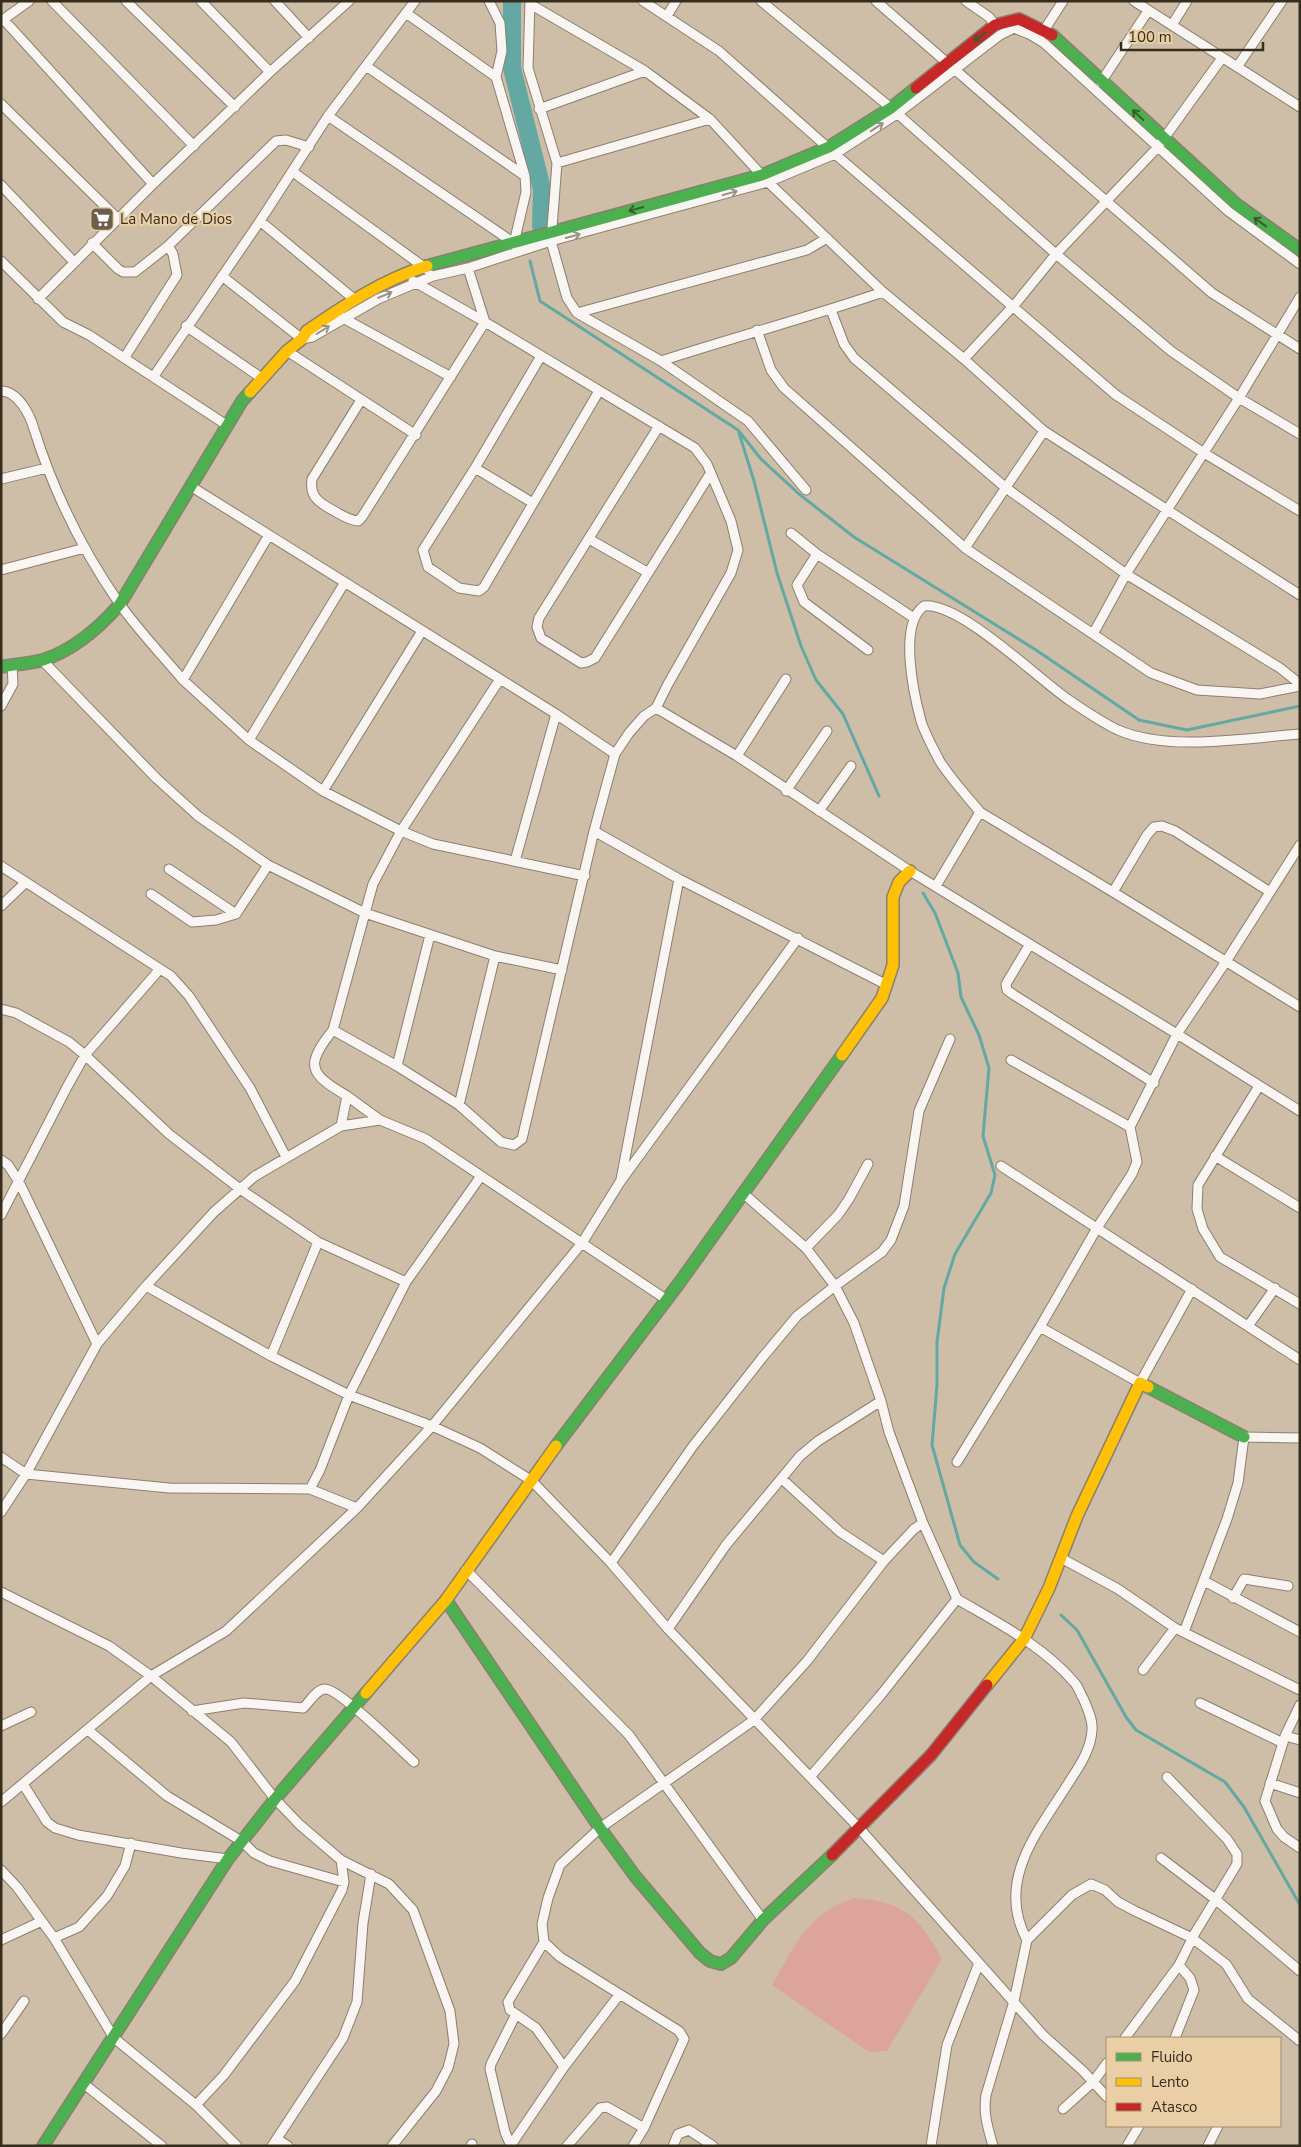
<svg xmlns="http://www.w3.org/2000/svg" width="1301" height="2147" viewBox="0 0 1301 2147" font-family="'Nunito Sans',sans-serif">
<rect width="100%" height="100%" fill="#cebea7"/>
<path fill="#dda49b" d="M 854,1898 C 904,1901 919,1917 942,1959 L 887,2051 L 869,2052 L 772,1985 C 796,1944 806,1915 854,1898 Z"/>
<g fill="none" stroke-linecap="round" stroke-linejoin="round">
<path stroke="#64a8a4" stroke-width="3" d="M 530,261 L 540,301 L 738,430 L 761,459 L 799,494 L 854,537 L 1036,650 L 1139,720 L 1187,730 L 1300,706
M 739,433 L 754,481 L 777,573 L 801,646 L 816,680 L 843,714 L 879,796
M 923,893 L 935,913 L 958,973 L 961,997 L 979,1035 L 989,1068 L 983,1136 L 995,1175 L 991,1193 L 955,1254 L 944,1288 L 937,1342 L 937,1385 L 932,1445 L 960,1545 L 974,1562 L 998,1579
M 1061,1615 L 1077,1630 L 1126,1717 L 1136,1730 L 1225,1782 L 1244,1807 L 1300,1905"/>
<path stroke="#64a8a4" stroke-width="18" d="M 512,1 L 512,68 L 542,189 L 541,226"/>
<g stroke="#8b7f6e" stroke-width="11">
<path id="street" d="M 52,1 L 194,146
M 126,1 L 235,107
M 201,1 L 270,72
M 275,1 L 309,38
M 489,1 L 500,23 L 502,51 L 496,77 L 525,176 L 526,192 L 514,243 L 515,246
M 530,1 L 528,68 L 557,163 L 551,241 L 567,298 L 577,313 L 661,361 L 748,421 L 806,490
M 643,1 L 719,51 L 835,154 L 1116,395 L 1204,453 L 1300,511
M 761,1 L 891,108 L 1056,254 L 1171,351 L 1239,398 L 1300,434
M 876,1 L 1212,293 L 1300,349
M 966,1 L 989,17 L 995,25
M 1134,1 L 1300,107
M 530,4 L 645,71 L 710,119 L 768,182 L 883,292 L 964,359 L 1044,431 L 1300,595
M 406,13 L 496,77
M 667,16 L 676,1
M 4,20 L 153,184
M 1,21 L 29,1
M 1172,25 L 1187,1
M 1041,35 L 1063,1
M 366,66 L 525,176
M 1237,67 L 1282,1
M 1101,82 L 1148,11
M 1,104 L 117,218
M 539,109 L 645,71
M 328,116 L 514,243
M 557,163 L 710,119
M 293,172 L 428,270
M 1,185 L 74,262
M 260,221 L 354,299
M 92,243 L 118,269 L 123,272 L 135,272 L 168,246 L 276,141 L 286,140 L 309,147
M 1,261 L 63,322 L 89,335 L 228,426
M 468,268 L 485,322
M 222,276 L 302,339 L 312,337 L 378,299 L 433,276 L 468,268 L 551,241 L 768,182 L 835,154 L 897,114 L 1000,35 L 1014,28 L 1029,34 L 1044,43 L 1228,211 L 1300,264
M 38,299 L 153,184 L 270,72 L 349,1
M 831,310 L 844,344 L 854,358 L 1006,488 L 1126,574 L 1280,668 L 1300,684
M 577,313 L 807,250 L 827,238
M 340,315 L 343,318 L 451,377
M 186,326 L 263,379
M 757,330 L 771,370 L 784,388 L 965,548 L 1151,673 L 1197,690 L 1260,694 L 1300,686
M 287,351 L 416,435
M 541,356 L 475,468 L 423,550 L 428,567 L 459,588 L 479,591 L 484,587 L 599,391
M 125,357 L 177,275 L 173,254 L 168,246
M 964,359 L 1017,302 L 1056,254 L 1157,148 L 1222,58
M 661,361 C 735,337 810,317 883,292
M 154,376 L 260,221 L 328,116 L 415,1
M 1,391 C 18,391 30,415 34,429 C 53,490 83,551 119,603 C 138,630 162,655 183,680
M 361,400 L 312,479 C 309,498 321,504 336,512 C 343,516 349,520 358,521 L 362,517 L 485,322
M 659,426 L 539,618 L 537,627 L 541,638 L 581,663 L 587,662 L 595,658 L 710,474
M 475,468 L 533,503
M 1,479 L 47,468
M 192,487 L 556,714 L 615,754
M 791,533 L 817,554 L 914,618
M 589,539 L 647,572
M 965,548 L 1044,431
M 817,554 L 797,585 L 804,602 L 868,650
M 1,570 L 85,548
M 422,631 L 323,791 L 401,831 L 373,884 L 365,913 L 495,956 L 459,1105
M 1093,634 L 1126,574 L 1239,398 L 1300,297
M 42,660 L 156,778 L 198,816 L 268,865 L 365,913 L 333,1030
M 500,679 L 401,831 L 433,844 L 585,876
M 1,706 L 13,684 L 12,665
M 656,708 L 737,756 L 910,871 L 1177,1034 L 1300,1111
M 249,740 L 183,680 L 269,535
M 737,756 L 786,679
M 323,791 L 249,740 L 345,582
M 786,791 L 827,731
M 819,811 L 851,766
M 980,812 C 966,795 950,778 939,760 C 933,748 925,734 921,721 C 914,695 898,624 924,606 C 960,602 1038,679 1069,700 C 1085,711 1101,722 1118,730 C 1169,752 1246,738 1300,734
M 594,831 L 679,879 L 887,985
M 515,861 L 556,714
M 1,866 L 171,976 L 189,996 L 250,1088 L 286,1157
M 169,869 L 236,914
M 936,886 L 980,812 L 1113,892 L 1147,835 L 1154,827 L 1162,826 L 1175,831 L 1270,892
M 1113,892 L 1300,1007
M 151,894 L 192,922 L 216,920 L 236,914 L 268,865
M 1,906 L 26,882
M 1030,944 L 1006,984 L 1007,990 L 1014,995 L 1154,1083
M 495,956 L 562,970
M 1,1009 L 16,1013 L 69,1042 L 85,1055 L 169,1134 L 240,1189 L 318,1242 L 406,1282
M 1011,1060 L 1130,1127
M 397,1066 L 459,1105 L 501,1142 L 514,1145 L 522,1139 L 594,831 L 615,754 L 629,733 L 644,716 L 656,708 L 668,684 L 731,573 L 738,550 L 731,521 L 707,464 L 695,448 L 485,322 L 413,281
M 1259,1086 L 1198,1185 L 1197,1209 L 1203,1229 L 1220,1257 L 1300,1304
M 347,1096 C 335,1088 308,1076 316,1057 C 319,1047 327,1038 333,1030 L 397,1066 L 430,935
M 341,1126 L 347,1096 L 380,1120 L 426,1139 L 667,1300
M 1215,1156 L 1300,1208
M 1,1160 L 8,1165 L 19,1182 L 97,1344
M 1001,1166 L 1300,1360
M 621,1179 L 679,879
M 1,1215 L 67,1087 L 85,1055 L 160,969
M 806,1248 L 838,1215 L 849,1199 L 868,1164
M 146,1286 L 271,1356 L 349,1395 L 432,1426 L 480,1448 L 532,1481 L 611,1563 L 668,1629 L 860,1829 L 1043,2035 L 1083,2071 L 1107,2097
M 1248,1326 L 1275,1288
M 1040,1327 L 1097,1228 L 1132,1174 L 1137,1162 L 1130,1127 L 1177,1034 L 1225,963 L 1300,845
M 271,1356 L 318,1242
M 1,1457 L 26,1474 L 169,1488 L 310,1489 L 357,1508
M 957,1462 L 1040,1327 L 1140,1383 L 1192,1289
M 782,1479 L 840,1532 L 884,1561
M 310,1489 L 320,1470 L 349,1395 L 406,1282 L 481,1176
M 1,1512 L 26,1474 L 97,1344 L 146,1286 L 214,1212 L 255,1176 L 341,1126 L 380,1120
M 1061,1558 L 1118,1589 L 1175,1628 L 1300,1690
M 611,1563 L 693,1446 L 762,1358 L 797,1316 L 835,1286 L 806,1248 L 744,1194
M 466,1570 L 629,1735 L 763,1920
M 1204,1581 L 1300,1632
M 1,1592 L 109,1646 L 151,1676 L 231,1742 L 275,1799 L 300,1825 L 341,1860 L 389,1884 L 413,1910 L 450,2011 L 454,2044 L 448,2068 L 436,2091 L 392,2146
M 1233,1598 L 1244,1579 L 1288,1586
M 957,1599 C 998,1623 1042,1645 1074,1682 C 1078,1686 1080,1693 1083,1698 C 1087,1707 1093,1720 1092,1730 C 1091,1748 1081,1764 1071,1779 C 1041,1828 994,1879 1027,1940 L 1014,2001 L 986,2095 C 983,2114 988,2128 993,2146
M 668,1629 L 726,1545 L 800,1456 L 818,1441 L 881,1401 L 854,1323 L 835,1286 L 882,1252 L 891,1240 L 904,1206 L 919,1111 L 950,1039
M 1184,1632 L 1227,1519 L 1238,1483 L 1244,1437 L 1300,1438
M 1143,1670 L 1175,1628
M 1200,1703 L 1283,1743
M 1300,1705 L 1285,1736 L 1265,1801 L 1277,1829 L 1284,1837 L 1300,1848
M 192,1711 L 244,1703 L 303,1708 C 310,1702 315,1690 325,1689 C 338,1688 401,1750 414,1762
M 1,1726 L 31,1712
M 88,1730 L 167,1796 L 243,1842 L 254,1853 L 270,1861 L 344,1882
M 1285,1736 L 1300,1740
M 810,1777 L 880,1696 L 957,1599 L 923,1523
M 1270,1783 L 1300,1793
M 23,1784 L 47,1822 L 55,1828 L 78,1835 L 181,1853 L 228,1859
M 1,1802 L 151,1676 L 226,1631 L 357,1508 L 432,1426 L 582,1243 L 620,1182 L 798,938
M 1161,1858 L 1215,1899 L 1300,1971
M 1,1870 L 17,1887 L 54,1938 L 114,2038 L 196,2105 L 237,2146
M 54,1938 L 79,1927 L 107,1896 L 125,1866 L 131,1843
M 1,1940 L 42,1921
M 1027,1940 L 1072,1895 L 1091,1884 L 1105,1890 L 1118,1902 L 1135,1911 L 1192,1938 L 1226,1964 L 1248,1999 L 1300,2041
M 544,1942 L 560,1957 L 679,2031 L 684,2039 L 644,2128 L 633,2146
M 1,2034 L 24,2001
M 1125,2038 L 1179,1965 L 1195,1933 L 1237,1864 L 1237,1854 L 1227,1839 L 1167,1777
M 1175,2038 L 1194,1990 L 1190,1978 L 1179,1965
M 564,2067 L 536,2028 L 510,2010 L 508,2002 L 544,1942 L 542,1924 L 548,1898 L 560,1865 L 600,1828 L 754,1720 L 807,1661 L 884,1561 L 914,1529 L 923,1523 L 889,1432 L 881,1401
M 84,2084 L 162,2146
M 196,2105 L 224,2075 L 295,1981 L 342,1890 L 344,1882 L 341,1860
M 1063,2109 L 1093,2082 L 1107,2063
M 277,2139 L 288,2146
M 511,2145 L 564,2067 L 619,1995
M 272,2146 L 343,2038 L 357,2002 L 363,1923 L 371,1874
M 471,2146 L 472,2144
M 511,2146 L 505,2132 L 490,2069 L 491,2064 L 516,2014
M 567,2146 L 600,2108 L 607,2107 L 644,2128
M 673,2146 L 678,2134 L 689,2130 L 713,2146
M 931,2146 L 947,2045 L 979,1963
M 1127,2146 L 1139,2126
M 1208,2146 L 1218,2126"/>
</g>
<g stroke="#8b7f6e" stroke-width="14">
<path id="fast" d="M 1052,35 L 1236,204 L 1300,250
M 427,266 L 762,175 L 829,147 L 891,108 L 916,88
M 1,667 C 15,664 29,664 43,660 C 74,650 99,628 120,604 L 242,401 L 250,392
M 1148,1387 L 1244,1437
M 556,1446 L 680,1282 L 842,1055
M 446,1600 L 600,1828 L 635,1876 L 700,1953 L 710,1961 L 721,1964 L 731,1958 L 763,1920 L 832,1855
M 43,2146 L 228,1859 L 275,1799 L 366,1693"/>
</g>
<g stroke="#8b7f6e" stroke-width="14">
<path id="slow" d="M 250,392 L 287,351 L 302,339 L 307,331 C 345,305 382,280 427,266
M 842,1055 L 882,998 L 893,965 L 893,897 L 899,882 L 910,871
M 987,1685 L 1024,1639 L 1049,1588 L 1077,1516 L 1140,1383 L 1148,1387
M 366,1693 L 446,1600 L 556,1446"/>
</g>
<g stroke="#8b7f6e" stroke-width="14">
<path id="jam" d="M 916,88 L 995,25 L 1019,19 L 1052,35
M 832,1855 L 931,1755 L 987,1685"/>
</g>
<use href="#street" stroke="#f8f5f2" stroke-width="9"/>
<use href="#fast" stroke="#4caf50" stroke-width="11"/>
<use href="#slow" stroke="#ffc107" stroke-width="11"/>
<use href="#jam" stroke="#c62828" stroke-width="11"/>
</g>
<defs><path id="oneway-shaft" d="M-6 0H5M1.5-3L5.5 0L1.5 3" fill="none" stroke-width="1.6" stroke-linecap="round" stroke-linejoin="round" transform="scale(1.25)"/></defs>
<g stroke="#3e5a2e">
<use href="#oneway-shaft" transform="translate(980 37) rotate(141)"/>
<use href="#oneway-shaft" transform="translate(1138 115) rotate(-137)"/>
<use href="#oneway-shaft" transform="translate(636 209) rotate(165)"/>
<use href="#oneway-shaft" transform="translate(1260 222) rotate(-144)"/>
</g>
<g stroke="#989187">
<use href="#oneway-shaft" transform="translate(877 127) rotate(-33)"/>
<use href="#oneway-shaft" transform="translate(730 193) rotate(-15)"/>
<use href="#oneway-shaft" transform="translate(573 236) rotate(-15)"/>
<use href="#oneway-shaft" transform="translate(385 295) rotate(-23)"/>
<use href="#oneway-shaft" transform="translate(323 330) rotate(-32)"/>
</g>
<defs>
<g id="supermarket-square" transform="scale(1.25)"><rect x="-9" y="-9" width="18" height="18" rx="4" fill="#6c604d" stroke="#eacea5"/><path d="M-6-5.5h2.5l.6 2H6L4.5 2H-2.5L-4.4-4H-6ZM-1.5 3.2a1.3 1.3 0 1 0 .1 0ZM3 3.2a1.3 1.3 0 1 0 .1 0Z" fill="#fff"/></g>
</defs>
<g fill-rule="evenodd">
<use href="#supermarket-square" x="102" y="219"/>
</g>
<g text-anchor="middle" stroke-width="4.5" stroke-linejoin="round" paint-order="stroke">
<g font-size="15" fill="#372d1c" stroke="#eacea5" text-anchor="start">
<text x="120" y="224">La Mano de Dios</text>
</g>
</g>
<rect width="1301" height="2147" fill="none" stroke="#372d1c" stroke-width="5"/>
<rect x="1106" y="2037" width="175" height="90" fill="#eacea5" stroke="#a28e6e"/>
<rect x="1116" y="2053" width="25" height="8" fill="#4caf50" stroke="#a28e6e"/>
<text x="1151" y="2062" font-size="15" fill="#372d1c">Fluido</text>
<rect x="1116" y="2078" width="25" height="8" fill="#ffc107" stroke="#a28e6e"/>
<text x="1151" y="2087" font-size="15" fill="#372d1c">Lento</text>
<rect x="1116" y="2103" width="25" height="8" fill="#c62828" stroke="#a28e6e"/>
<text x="1151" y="2112" font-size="15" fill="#372d1c">Atasco</text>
<path d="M1121 42v8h142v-8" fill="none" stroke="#372d1c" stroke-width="2.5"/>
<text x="1128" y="42" font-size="15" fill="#372d1c" stroke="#eacea5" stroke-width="4" paint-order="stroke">100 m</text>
</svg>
